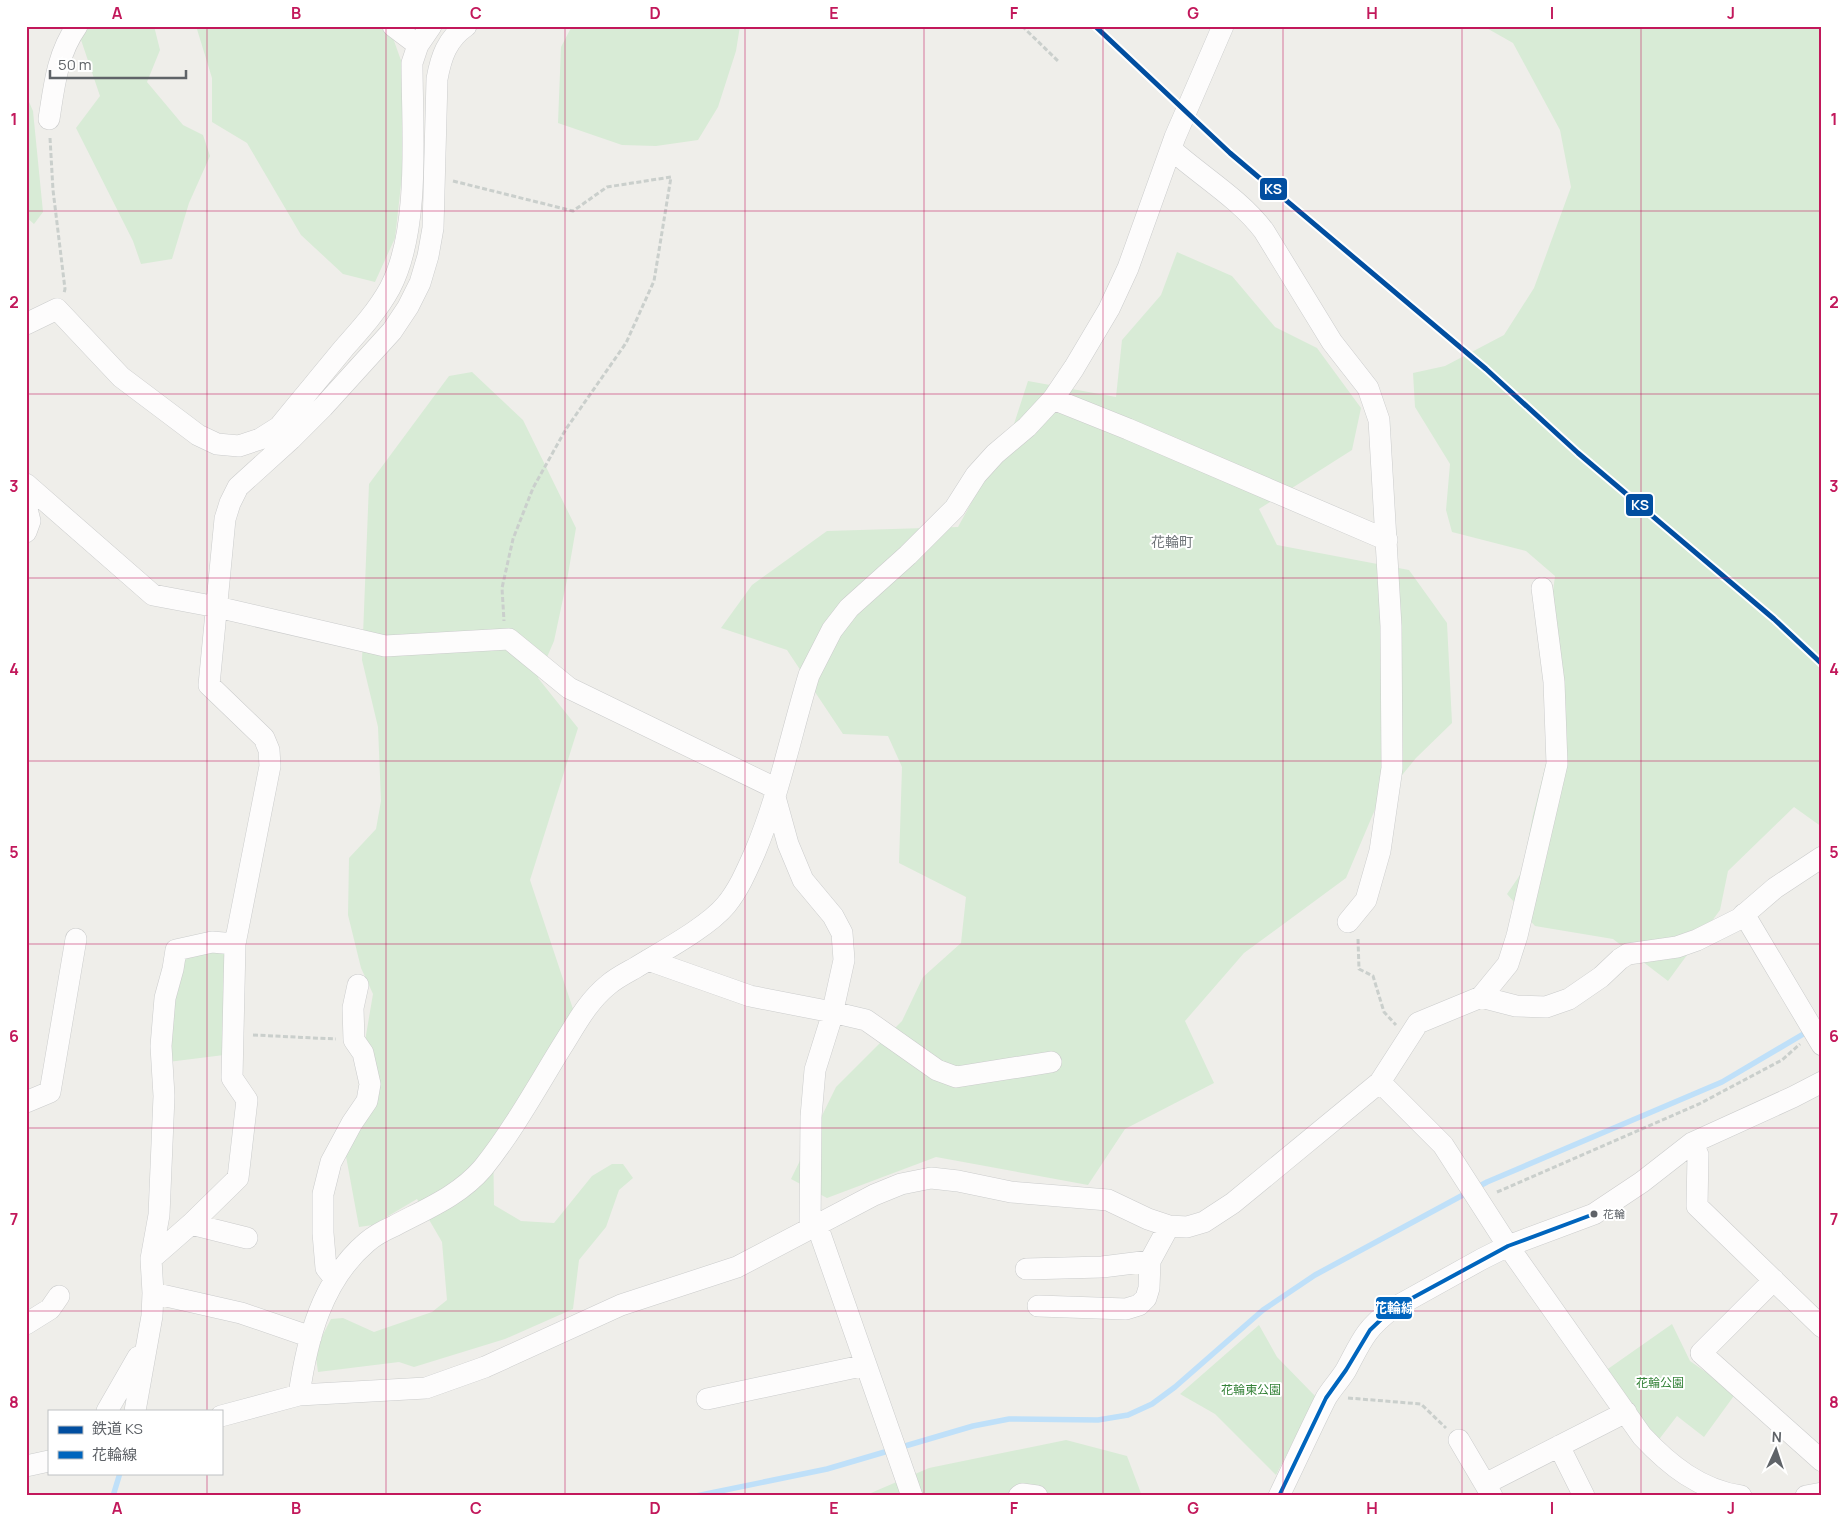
<svg xmlns="http://www.w3.org/2000/svg" width="1848" height="1522" viewBox="0 0 1848 1522" font-family="Manrope,'Noto Sans JP',sans-serif">
<rect width="100%" height="100%" fill="#efeeea"/>
<path fill="#d8ebd6" d="M 86,26 L 154,26 L 160,50 L 147,82 L 183,125 L 203,135 L 210,156 L 189,203 L 172,259 L 141,264 L 133,241 L 76,128 L 100,96 L 79,34 Z
M 196,26 L 380,26 L 393,38 L 403,66 L 403,167 L 395,238 L 375,282 L 343,274 L 301,235 L 247,143 L 212,122 L 212,78 Z
M 572,26 L 740,26 L 736,51 L 718,107 L 698,140 L 656,146 L 622,145 L 558,123 L 561,47 Z
M 1483,26 L 1822,26 L 1822,827 L 1794,807 L 1728,871 L 1720,910 L 1668,981 L 1613,939 L 1535,926 L 1507,894 L 1522,872 L 1533,815 L 1549,752 L 1544,659 L 1555,576 L 1526,551 L 1452,532 L 1446,510 L 1450,464 L 1415,407 L 1413,373 L 1445,366 L 1504,335 L 1534,288 L 1571,187 L 1560,130 L 1513,43 Z
M 26,95 L 33,111 L 43,212 L 34,224 L 26,217 Z
M 1177,252 L 1232,276 L 1275,327 L 1317,348 L 1361,408 L 1352,450 L 1259,509 L 1277,545 L 1409,570 L 1447,623 L 1452,723 L 1416,758 L 1376,807 L 1346,878 L 1244,953 L 1185,1021 L 1214,1083 L 1125,1129 L 1088,1185 L 936,1157 L 827,1198 L 791,1179 L 836,1087 L 902,1021 L 923,977 L 961,943 L 966,897 L 899,863 L 902,767 L 888,736 L 843,734 L 787,650 L 721,628 L 752,585 L 827,531 L 958,527 L 1013,427 L 1028,381 L 1116,397 L 1122,340 L 1161,295 Z
M 472,372 L 523,420 L 576,528 L 567,580 L 554,641 L 538,678 L 578,728 L 530,880 L 574,1012 L 493,1138 L 494,1205 L 521,1221 L 554,1223 L 592,1176 L 612,1164 L 623,1164 L 633,1178 L 619,1190 L 606,1227 L 579,1260 L 573,1309 L 505,1339 L 414,1367 L 399,1362 L 318,1372 L 315,1350 L 331,1319 L 343,1318 L 374,1332 L 432,1312 L 447,1300 L 442,1242 L 417,1199 L 373,1225 L 359,1227 L 345,1151 L 379,1083 L 365,1041 L 373,994 L 361,968 L 348,915 L 349,858 L 376,829 L 381,801 L 378,727 L 362,660 L 369,484 L 449,376 Z
M 215,947 L 226,955 L 224,1055 L 168,1062 L 180,955 Z
M 1672,1324 L 1690,1361 L 1736,1393 L 1704,1437 L 1677,1416 L 1657,1442 L 1605,1371 Z
M 1259,1325 L 1277,1357 L 1316,1397 L 1276,1475 L 1215,1414 L 1180,1394 Z
M 1066,1440 L 1127,1456 L 1142,1496 L 864,1496 L 929,1468 Z"/>
<g fill="none" stroke-linecap="round" stroke-linejoin="round">
<path stroke="#bfe0f9" stroke-width="5.5" d="M 113,1496 L 120,1473
M 696,1496 L 827,1469 L 973,1426 L 1009,1419 L 1098,1420 L 1128,1415 L 1152,1404 L 1175,1387 L 1263,1310 L 1315,1275 L 1487,1182 L 1722,1082 L 1822,1023"/>
<g stroke="#cbcccc" stroke-width="22">
<path id="minor" d="M 393,26 L 418,45
M 49,119 C 54,87 57,54 77,26
M 1171,149 C 1201,176 1240,199 1264,231 L 1332,342 L 1368,388 L 1379,420 L 1391,626 L 1392,768 L 1380,851 L 1366,900 L 1348,922
M 26,324 L 57,309 L 121,377 L 198,435 L 217,444 L 239,446 L 260,439 L 279,427
M 1053,399 L 1128,429 L 1387,540
M 291,439 L 279,427 C 300,401 322,375 344,348 C 361,329 378,310 390,288 C 421,229 412,129 412,63 L 418,45 L 431,26
M 26,484 L 153,595 L 217,607 L 385,646 L 509,639 L 569,688 L 777,789
M 26,505 L 30,521 L 26,532
M 775,797 L 788,844 L 803,880 L 833,916 L 842,933 L 844,960 L 831,1019 L 815,1070 L 811,1117 L 810,1229
M 1744,914 L 1822,1045
M 648,960 L 750,996 L 832,1012 L 866,1020 L 937,1070 L 956,1077 L 1051,1062
M 1481,997 L 1508,964 L 1517,936 L 1557,764 L 1554,682 L 1542,588
M 1380,1082 L 1443,1145 L 1508,1246 L 1642,1436 C 1669,1465 1700,1490 1741,1496
M 26,1102 L 50,1092 L 76,939
M 1692,1143 L 1698,1155 L 1697,1206 L 1822,1327
M 191,1224 L 247,1238
M 817,1225 L 912,1496
M 151,1259 L 159,1215 L 164,1096 L 161,1046 L 165,998 L 173,969 L 176,950 L 212,942 L 235,944
M 1026,1269 L 1102,1267 L 1150,1261
M 334,1278 L 326,1268 L 323,1233 L 323,1194 L 331,1162 L 352,1123 L 367,1101 L 370,1084 L 363,1053 L 354,1040 L 353,1008 L 358,985
M 1774,1280 L 1701,1353 L 1822,1461
M 153,1293 L 241,1313 L 311,1337
M 1038,1306 L 1126,1309 L 1139,1305 L 1146,1298 L 1149,1288 L 1150,1261 L 1169,1226
M 26,1324 L 50,1309 L 59,1296
M 299,1395 C 307,1339 322,1280 367,1242 C 374,1236 385,1230 394,1226 C 426,1209 459,1196 483,1168 C 512,1132 537,1087 561,1048 C 575,1026 587,1002 608,985 C 616,978 626,973 635,968 C 661,952 708,927 726,905 C 739,889 747,870 755,852 C 779,795 791,734 809,675 L 832,630 L 849,608 L 908,555 L 955,508 L 976,475 L 995,454 L 1027,427 L 1053,399 L 1074,368 L 1109,309 L 1128,268 L 1175,137 L 1223,26
M 707,1399 L 866,1365
M 107,1411 L 138,1357
M 135,1411 L 152,1316 L 153,1293 L 151,1259 L 191,1224 L 238,1178 L 247,1100 L 232,1078 L 235,944 L 270,766 L 269,750 L 264,738 L 209,685 L 225,519 L 230,503 L 238,487 L 291,439 L 323,407 L 392,331 L 408,307 L 420,283 L 428,256 L 433,228 L 437,79 C 441,57 447,39 466,26
M 221,1416 L 299,1395 L 426,1388 L 485,1367 L 621,1305 L 737,1267 L 874,1195 L 901,1184 L 931,1178 L 958,1181 L 1011,1192 L 1108,1200 L 1148,1219 L 1169,1226 L 1187,1227 L 1204,1222 L 1233,1203 L 1380,1082 L 1418,1023 L 1481,997 L 1516,1006 L 1546,1007 L 1569,999 L 1601,977 L 1620,959 L 1628,954 L 1677,947 L 1697,940 L 1739,919 L 1775,888 L 1822,857
M 1459,1440 L 1492,1496
M 1559,1446 L 1584,1496
M 26,1466 L 49,1461
M 1485,1484 L 1626,1412
M 1019,1496 L 1022,1494 L 1037,1496
M 1279,1496 C 1295,1463 1310,1430 1326,1398 C 1332,1388 1340,1380 1346,1370 C 1361,1342 1365,1329 1392,1309 L 1482,1259 L 1508,1246 L 1594,1214 L 1642,1182 L 1692,1143 L 1793,1097 L 1822,1082
M 1806,1496 L 1822,1493"/>
</g>
<path stroke="#cacfcc" stroke-width="3" stroke-dasharray="5 2.5" stroke-linecap="butt" d="M 1022,26 L 1058,61
M 50,138 L 53,190 L 65,289 L 64,293
M 453,181 L 573,211 L 607,187 L 671,177 L 654,281 L 626,343 L 566,429 L 533,488 L 513,539 L 502,588 L 504,621
M 1358,939 L 1359,969 L 1373,976 L 1384,1012 L 1396,1025
M 253,1035 L 336,1039
M 1497,1192 L 1699,1104 L 1782,1060 L 1800,1044
M 1348,1398 L 1421,1404 L 1446,1428"/>
<use href="#minor" stroke="#fdfcfc" stroke-width="21"/>
<g stroke="#fff" stroke-width="8">
<path id="bus-1" d="M 1279,1496 L 1326,1398 L 1346,1370 L 1370,1330 L 1392,1309 L 1508,1246 L 1594,1214"/>
</g>
<use href="#bus-1" stroke="#0065bd" stroke-width="4"/>
<g stroke="#fff" stroke-width="9">
<path id="rail-1" d="M 1095,26 L 1230,153 L 1486,369 L 1578,453 L 1774,619 L 1822,664"/>
</g>
<use href="#rail-1" stroke="#014ea0" stroke-width="5"/>
</g>
<path fill="none" stroke="#c2185b" stroke-width="1" stroke-opacity="0.55" d="M 207,26 L 207,1411M 386,26 L 386,1496M 565,26 L 565,1496M 745,26 L 745,1496M 924,26 L 924,1496M 1103,26 L 1103,1496M 1283,26 L 1283,1496M 1462,26 L 1462,1496M 1641,26 L 1641,1496M 26,211 L 1822,211M 26,394 L 1822,394M 26,578 L 1822,578M 26,761 L 1822,761M 26,944 L 1822,944M 26,1128 L 1822,1128M 26,1311 L 1822,1311M 207,1473 L 207,1496"/>
<circle fill="#5f6368" stroke="#fff" stroke-width="2" cx="1594" cy="1214" r="4.5"/>
<g text-anchor="middle" stroke-width="4" stroke-linejoin="round" paint-order="stroke">
<g font-size="11" fill="#5f6368" stroke="#fff" text-anchor="start">
<text x="1603" y="1218">花輪</text>
</g>
<g font-size="12" fill="#348238" stroke="#fff">
<text x="1660" y="1387">花輪公園</text>
<text x="1251" y="1394">花輪東公園</text>
</g>
<g font-size="14" fill="#70757a" stroke="#fff">
<text x="1172" y="547">花輪町</text>
</g>
</g>
<g stroke="#fff" stroke-width="2">
<rect x="1259" y="177" width="29" height="24" rx="5" fill="#014ea0"/>
<rect x="1625" y="493" width="29" height="24" rx="5" fill="#014ea0"/>
<rect x="1375" y="1296" width="38" height="24" rx="5" fill="#0065bd"/>
</g>
<g font-size="14" text-anchor="middle" font-weight="bold" fill="#fff">
<text x="1273" y="194">KS</text>
<text x="1640" y="510">KS</text>
<text x="1394" y="1313">花輪線</text>
</g>
<rect width="1848" height="1522" fill="none" stroke="#ffffff" stroke-width="55"/>
<rect x="48" y="1410" width="175" height="65" fill="#ffffff" stroke="#bfc1c3"/>
<rect x="58" y="1426" width="25" height="8" fill="#014ea0" stroke="#bfc1c3"/>
<text x="92" y="1434" font-size="15" fill="#5f6368">鉄道 KS</text>
<rect x="58" y="1451" width="25" height="8" fill="#0065bd" stroke="#bfc1c3"/>
<text x="92" y="1460" font-size="15" fill="#5f6368">花輪線</text>
<g transform="translate(1776 1450) rotate(3)" stroke="#ffffff" stroke-width="4" paint-order="stroke">
<path d="M0-4L9 19L0 12L-9 19Z" fill="#5f6368"/>
<text y="-8" font-size="14" font-weight="bold" text-anchor="middle" fill="#5f6368">N</text>
</g>
<path d="M50 70v8h136v-8" fill="none" stroke="#5f6368" stroke-width="2.5"/>
<text x="58" y="70" font-size="15" fill="#5f6368" stroke="#ffffff" stroke-width="4" paint-order="stroke">50 m</text>
<rect x="28" y="28" width="1792" height="1466" fill="none" stroke="#c2185b" stroke-width="2"/>
<g font-size="16" text-anchor="middle" font-weight="bold" fill="#c2185b">
<text x="117" y="19">A</text>
<text x="296" y="19">B</text>
<text x="476" y="19">C</text>
<text x="655" y="19">D</text>
<text x="834" y="19">E</text>
<text x="1014" y="19">F</text>
<text x="1193" y="19">G</text>
<text x="1372" y="19">H</text>
<text x="1552" y="19">I</text>
<text x="1731" y="19">J</text>
<text x="14" y="125">1</text>
<text x="1834" y="125">1</text>
<text x="14" y="308">2</text>
<text x="1834" y="308">2</text>
<text x="14" y="492">3</text>
<text x="1834" y="492">3</text>
<text x="14" y="675">4</text>
<text x="1834" y="675">4</text>
<text x="14" y="858">5</text>
<text x="1834" y="858">5</text>
<text x="14" y="1042">6</text>
<text x="1834" y="1042">6</text>
<text x="14" y="1225">7</text>
<text x="1834" y="1225">7</text>
<text x="14" y="1408">8</text>
<text x="1834" y="1408">8</text>
<text x="117" y="1514">A</text>
<text x="296" y="1514">B</text>
<text x="476" y="1514">C</text>
<text x="655" y="1514">D</text>
<text x="834" y="1514">E</text>
<text x="1014" y="1514">F</text>
<text x="1193" y="1514">G</text>
<text x="1372" y="1514">H</text>
<text x="1552" y="1514">I</text>
<text x="1731" y="1514">J</text>
</g>
</svg>
